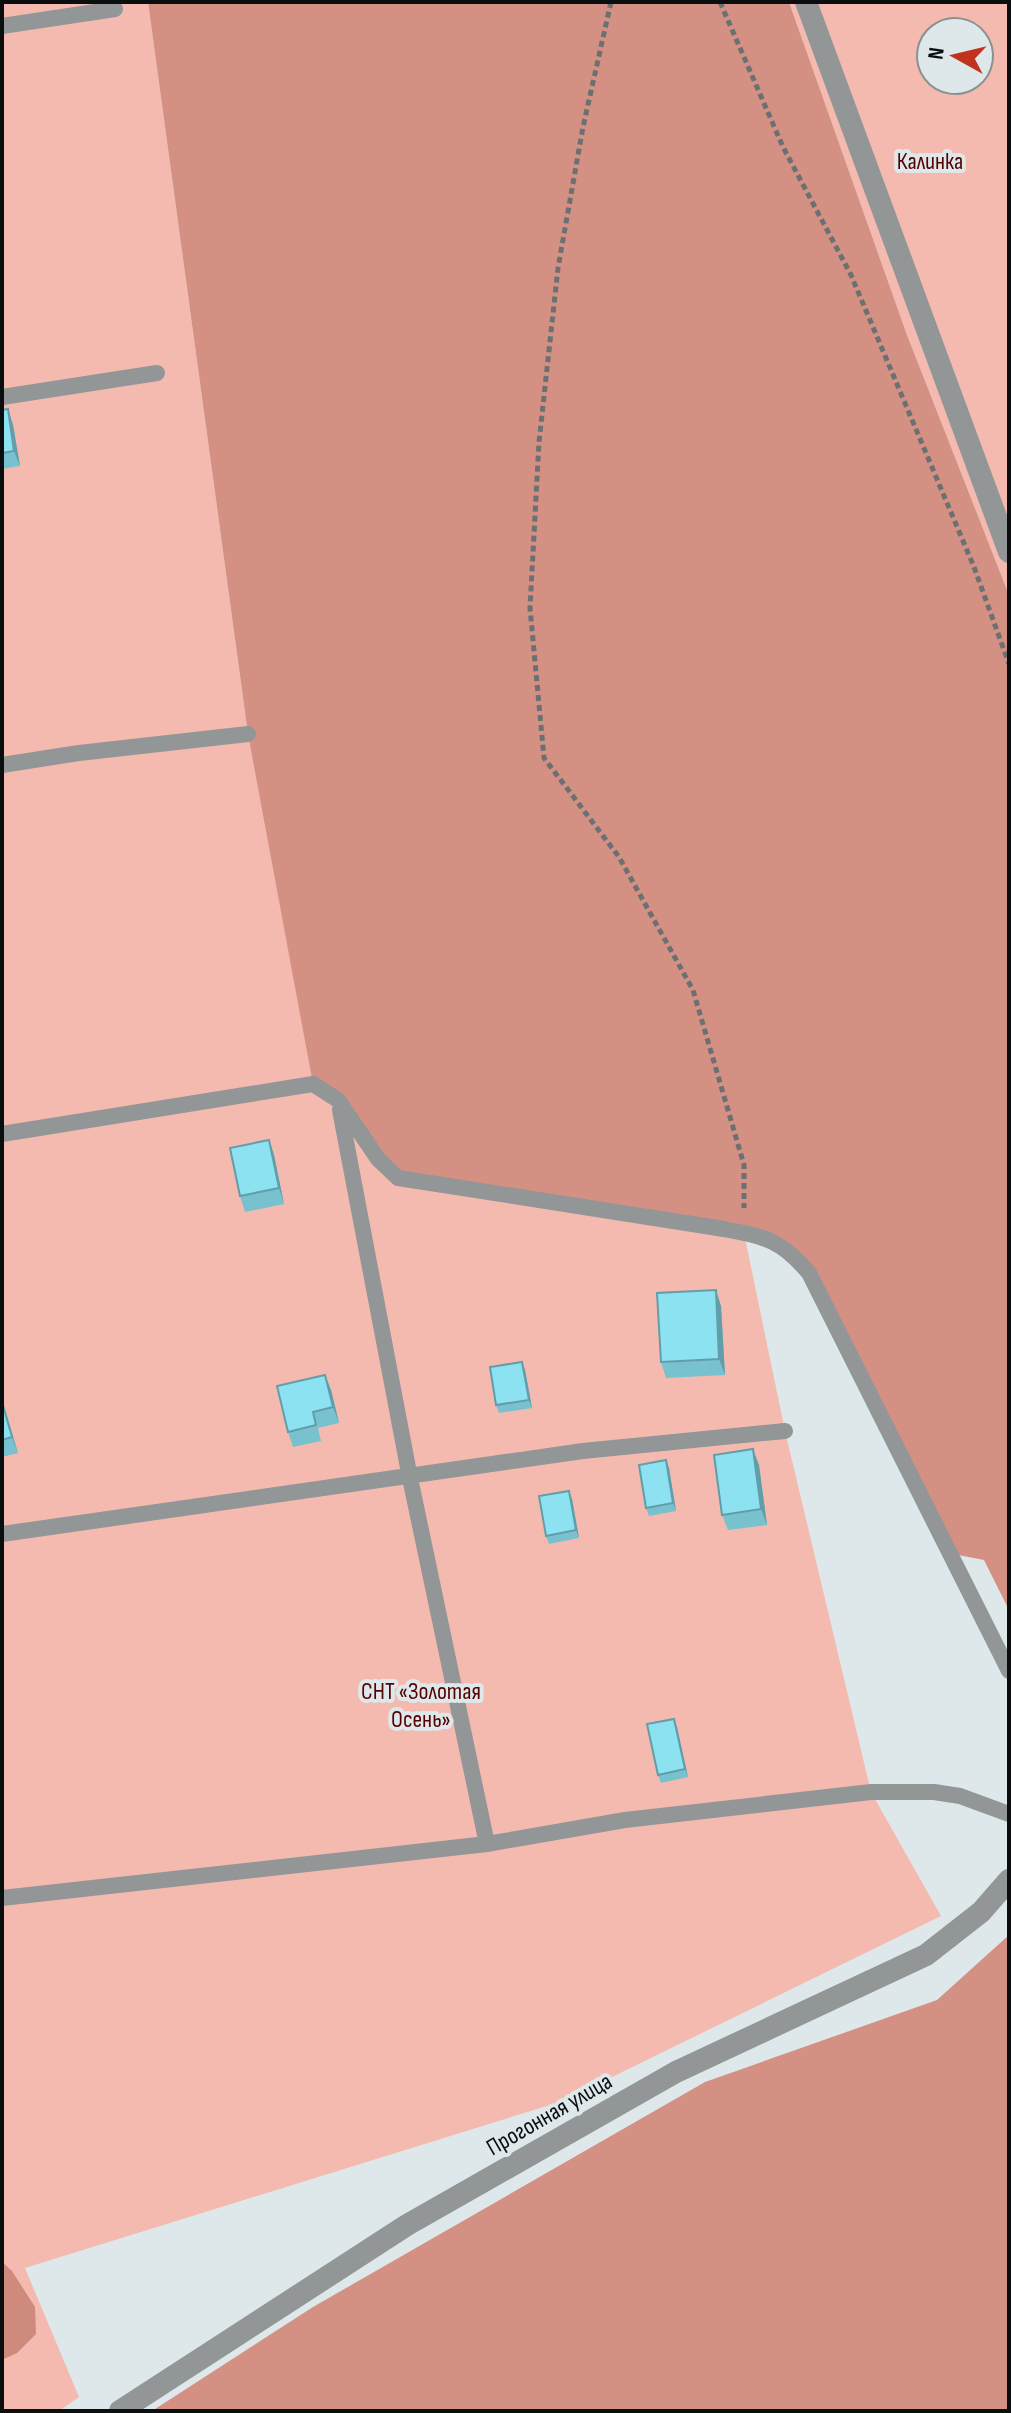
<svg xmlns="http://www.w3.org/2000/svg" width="1011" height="2413" viewBox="0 0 1011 2413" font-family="'Sofia Sans Condensed',sans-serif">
<rect width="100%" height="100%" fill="#dee8ea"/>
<path fill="#f5baaf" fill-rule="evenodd" d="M 2,2 L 148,2 L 248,734 L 744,1233 L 785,1431 L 871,1792 L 941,1916 L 563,2101 L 25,2268 L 79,2397 L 59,2411 L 2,2411 Z
M 789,2 L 1009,2 L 1009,595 L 907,335 ZM 931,32 L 979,32 L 979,80 L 931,80 Z"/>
<path fill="#d49083" d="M 148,2 L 789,2 L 907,335 L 1009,595 L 1009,1610 L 984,1560 L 948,1553 L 809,1273 L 764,1237 L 398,1178 L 354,1125 L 313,1084 L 248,734 Z
M 1009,1935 L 1009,2411 L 152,2411 L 313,2307 L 705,2082 L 937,2000 Z"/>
<path fill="#cd8a7d" d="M 2,2262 L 12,2271 L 35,2307 L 36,2334 L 17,2353 L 2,2360 Z"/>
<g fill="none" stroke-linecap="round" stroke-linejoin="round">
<path stroke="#6b7172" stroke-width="5" stroke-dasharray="6 4" stroke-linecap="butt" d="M 611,2 L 583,127 L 558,268 L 539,442 L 530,608 L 544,758 L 619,857 L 693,990 L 744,1165 L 744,1208
M 720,2 L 783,147 L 851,275 L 974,567 L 1009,664"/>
<path stroke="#929697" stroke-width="16" d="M 2,26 L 115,9
M 2,397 L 157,373
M 2,765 L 79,753 L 248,734
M 340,1110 L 410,1478 L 487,1844
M 2,1134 L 313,1084 L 338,1100 L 378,1159 L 398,1178 L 724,1229 C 766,1237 781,1240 809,1273 L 1009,1671
M 2,1534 L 583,1451 L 785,1431
M 2,1898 L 487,1844 L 625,1820 L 871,1792 L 934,1792 L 960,1796 L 1009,1814"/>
<path stroke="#929697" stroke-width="22" d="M 806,2 L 1009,552
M 120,2411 L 407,2225 L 676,2072 L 926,1955 L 981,1912 L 1009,1880"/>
</g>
<path fill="#78c2cf" d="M 8,409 L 13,425 L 20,466 L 2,469 L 2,410 Z
M 269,1140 L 274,1155 L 284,1204 L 245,1212 L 240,1196 Z
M 721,1306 L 725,1375 L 666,1378 L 661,1362 Z
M 525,1370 L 532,1408 L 499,1413 L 496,1405 Z
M 325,1375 L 331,1390 L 339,1423 L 318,1428 L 321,1441 L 293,1447 L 288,1432 Z
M 2,1400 L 18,1453 L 2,1457 Z
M 759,1465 L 767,1525 L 728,1530 L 722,1515 Z
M 669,1468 L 676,1511 L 649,1516 L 646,1508 Z
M 572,1499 L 579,1538 L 549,1544 L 546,1536 Z
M 674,1719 L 688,1777 L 661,1783 L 658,1775 Z"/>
<path fill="#629ea9" d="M 8,409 L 13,425 L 20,466 L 14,451 Z
M 269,1140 L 274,1155 L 284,1204 L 279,1188 Z
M 716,1290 L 721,1306 L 725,1375 L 719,1359 Z
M 522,1362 L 525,1370 L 532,1408 L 529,1400 Z
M 325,1375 L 331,1390 L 339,1423 L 333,1407 Z
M 2,1400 L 4,1407 L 18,1453 L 12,1437 Z
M 753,1449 L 759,1465 L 767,1525 L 761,1509 Z
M 666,1460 L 669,1468 L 676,1511 L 673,1503 Z
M 569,1491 L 572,1499 L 579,1538 L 576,1530 Z
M 674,1719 L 677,1727 L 688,1777 L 685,1769 Z"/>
<path fill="#8ce2f1" stroke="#629ea9" stroke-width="2" d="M 8,409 L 14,451 L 2,453 L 2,410 Z
M 269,1140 L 279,1188 L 240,1196 L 230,1148 Z
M 716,1290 L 719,1359 L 661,1362 L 657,1293 Z
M 522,1362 L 529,1400 L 496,1405 L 490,1367 Z
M 325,1375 L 333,1407 L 313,1412 L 316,1425 L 288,1432 L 277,1386 Z
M 2,1402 L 12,1437 L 2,1440 Z
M 753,1449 L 761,1509 L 722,1515 L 714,1455 Z
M 666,1460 L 673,1503 L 646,1508 L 639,1465 Z
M 569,1491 L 576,1530 L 546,1536 L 539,1496 Z
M 674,1719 L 685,1769 L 658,1775 L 647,1724 Z"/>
<g text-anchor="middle" stroke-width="8" stroke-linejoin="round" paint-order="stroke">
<g font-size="24" fill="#550100" stroke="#dee8ea">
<text x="930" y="169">Калинка</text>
<text x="421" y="1699">СНТ «Золотая<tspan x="421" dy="28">Осень»</tspan></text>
</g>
<g font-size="24" fill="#0b0e0e" stroke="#dee8ea">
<text transform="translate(549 2114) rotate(-30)" y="8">Прогонная улица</text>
</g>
</g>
<rect width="1011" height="2413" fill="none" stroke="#0b0e0e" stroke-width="8"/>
<g transform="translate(955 56) rotate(278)"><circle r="38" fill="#dee8ea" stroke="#8a9192" stroke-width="2"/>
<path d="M0-6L14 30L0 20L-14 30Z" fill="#bf331f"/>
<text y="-12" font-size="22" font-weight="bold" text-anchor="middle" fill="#0b0e0e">N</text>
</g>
</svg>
